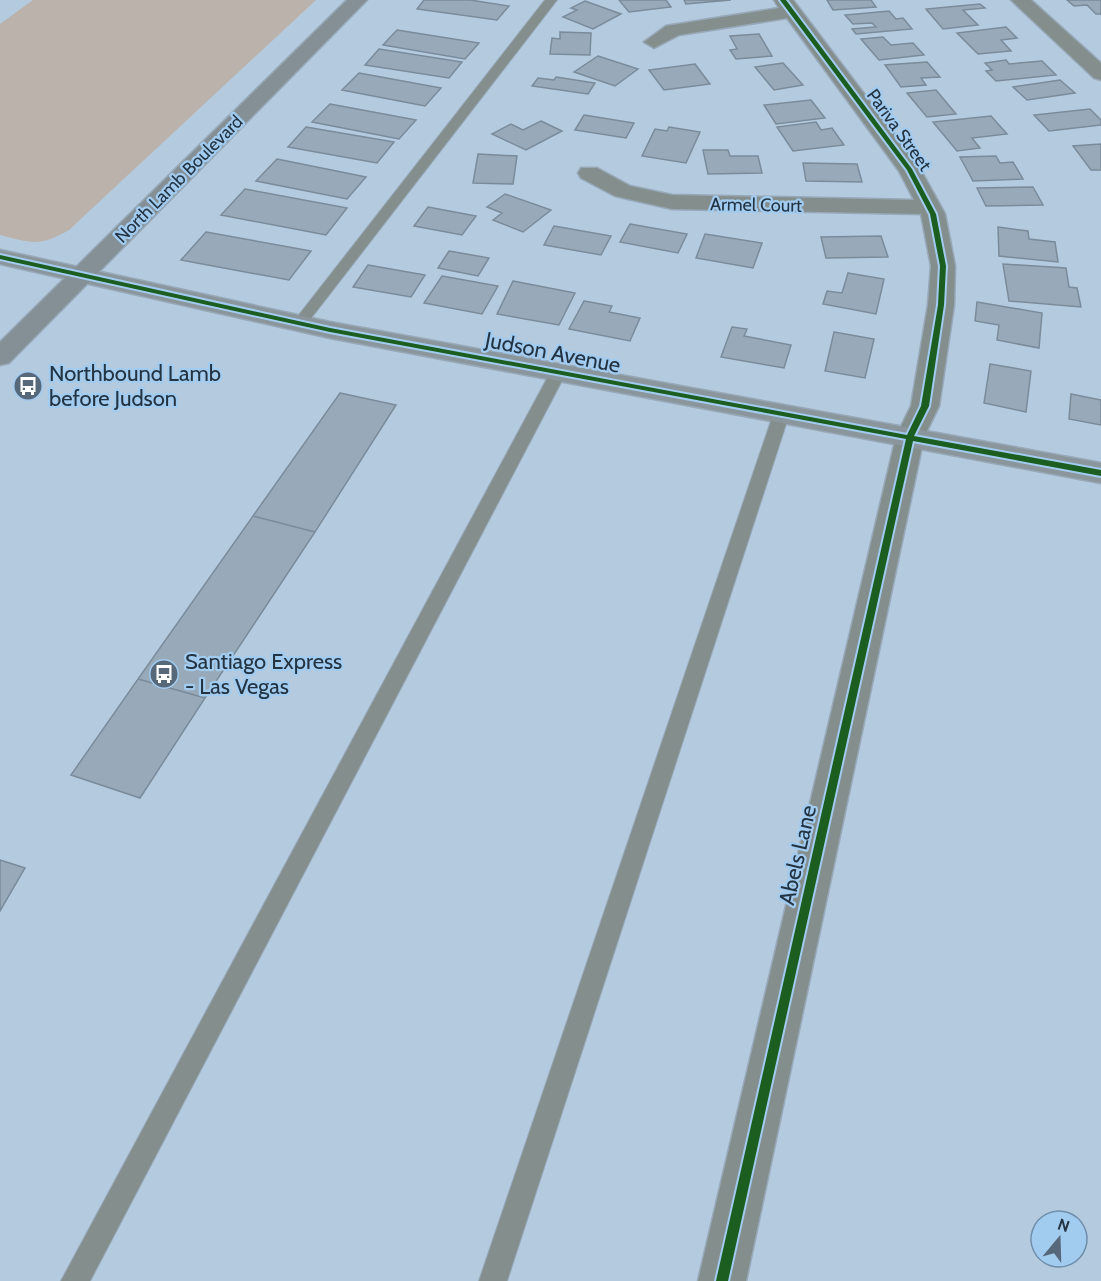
<svg xmlns="http://www.w3.org/2000/svg" width="1101" height="1281" viewBox="0 0 1101 1281" font-family="Cabin,sans-serif">
<rect width="100%" height="100%" fill="#b4cade"/>
<path fill="#bbb3ab" d="M 33,0 L 316,0 L 69,230 C 39,247 32,243 0,235 L 0,24 Z"/>
<path fill="#98aab9" stroke="#7a8b9b" stroke-width="1.5" d="M 424,0 L 470,0 L 509,6 L 497,20 L 417,9 Z
M 619,0 L 666,0 L 671,7 L 629,12 Z
M 684,0 L 731,0 L 686,4 Z
M 827,0 L 871,0 L 876,7 L 833,10 Z
M 1067,0 L 1101,0 L 1101,14 L 1096,14 L 1087,5 L 1074,6 Z
M 585,1 L 621,14 L 593,29 L 563,17 L 577,10 L 571,8 Z
M 980,4 L 985,8 L 963,10 L 978,25 L 943,29 L 926,9 Z
M 889,11 L 896,19 L 903,18 L 912,29 L 856,34 L 852,29 L 876,27 L 872,23 L 853,24 L 845,15 Z
M 1006,27 L 1017,38 L 1001,40 L 1011,51 L 978,54 L 957,33 Z
M 397,30 L 479,43 L 465,59 L 383,45 Z
M 560,32 L 591,33 L 590,55 L 550,54 L 552,38 L 560,39 Z
M 759,34 L 772,56 L 736,59 L 730,50 L 737,49 L 730,36 Z
M 883,37 L 891,45 L 913,43 L 924,55 L 879,60 L 861,39 Z
M 379,49 L 462,62 L 449,78 L 365,65 Z
M 598,56 L 638,69 L 615,86 L 574,72 Z
M 1006,60 L 1009,64 L 1042,61 L 1056,75 L 996,81 L 986,71 L 992,70 L 985,63 Z
M 927,62 L 940,77 L 921,78 L 926,85 L 901,87 L 885,65 Z
M 783,63 L 803,85 L 774,90 L 755,67 Z
M 695,64 L 710,84 L 664,90 L 649,70 Z
M 359,73 L 441,88 L 425,106 L 342,90 Z
M 556,77 L 595,83 L 588,94 L 532,86 L 538,78 L 554,80 Z
M 1060,80 L 1075,93 L 1027,100 L 1013,87 Z
M 936,90 L 956,114 L 927,117 L 907,93 Z
M 811,100 L 825,118 L 776,124 L 764,105 Z
M 330,104 L 416,120 L 399,139 L 312,122 Z
M 1090,109 L 1101,120 L 1101,125 L 1049,131 L 1034,115 Z
M 584,115 L 634,123 L 626,138 L 575,130 Z
M 991,116 L 1007,134 L 972,138 L 980,148 L 957,151 L 933,122 Z
M 541,121 L 562,131 L 526,150 L 492,134 L 511,124 L 523,130 Z
M 816,122 L 821,130 L 832,128 L 844,145 L 793,151 L 777,127 Z
M 306,127 L 394,142 L 377,163 L 288,147 Z
M 669,127 L 700,132 L 686,163 L 642,156 L 655,129 L 667,131 Z
M 1101,144 L 1101,170 L 1091,170 L 1073,146 Z
M 703,150 L 728,150 L 730,156 L 758,156 L 762,173 L 708,174 Z
M 478,154 L 517,156 L 513,184 L 473,183 Z
M 996,156 L 1000,163 L 1013,162 L 1023,179 L 973,181 L 960,157 Z
M 277,159 L 366,177 L 347,199 L 256,181 Z
M 803,163 L 857,164 L 862,182 L 806,181 Z
M 1033,187 L 1043,205 L 986,206 L 977,188 Z
M 245,189 L 347,208 L 326,235 L 221,215 Z
M 505,194 L 551,210 L 523,232 L 493,220 L 502,213 L 487,207 Z
M 428,207 L 476,216 L 462,235 L 414,226 Z
M 630,224 L 687,234 L 678,253 L 620,242 Z
M 554,226 L 611,236 L 601,255 L 544,245 Z
M 998,227 L 1028,231 L 1029,239 L 1055,242 L 1058,262 L 999,256 Z
M 206,232 L 311,251 L 289,280 L 181,260 Z
M 705,234 L 762,243 L 753,268 L 696,258 Z
M 881,236 L 888,257 L 826,258 L 821,237 Z
M 449,251 L 489,258 L 478,276 L 438,268 Z
M 1003,264 L 1066,268 L 1069,287 L 1077,288 L 1081,307 L 1009,301 Z
M 368,265 L 425,275 L 411,297 L 353,287 Z
M 848,273 L 884,279 L 876,314 L 823,304 L 827,291 L 842,293 Z
M 442,276 L 498,286 L 482,314 L 424,303 Z
M 513,281 L 575,293 L 559,325 L 497,314 Z
M 584,301 L 612,306 L 609,312 L 640,318 L 630,341 L 569,329 Z
M 977,302 L 1042,313 L 1039,348 L 997,340 L 999,325 L 975,321 Z
M 732,327 L 747,329 L 744,336 L 791,345 L 784,368 L 721,357 Z
M 834,332 L 874,339 L 865,378 L 825,371 Z
M 990,364 L 1031,371 L 1026,412 L 984,403 Z
M 340,393 L 396,405 L 315,532 L 253,516 Z
M 1071,394 L 1101,400 L 1101,425 L 1069,419 Z
M 253,516 L 315,532 L 205,698 L 138,679 Z
M 138,679 L 205,698 L 140,798 L 71,775 Z
M 0,860 L 25,868 L 0,911 Z"/>
<g fill="none" stroke-linecap="round" stroke-linejoin="round">
<g stroke="#97a9b9" stroke-width="2">
<path id="lane" d="M 545,0 L 557,0 L 305,326 L 295,326 L 292,323 L 295,320 Z
M 558,368 L 566,373 L 90,1281 L 61,1281 L 550,373 Z
M 781,410 L 789,415 L 507,1281 L 479,1281 L 773,415 Z"/>
</g>
<g stroke="#97a9b9" stroke-width="3">
<path id="street" d="M 774,0 L 793,0 L 918,165 L 945,214 L 955,266 L 954,305 L 939,406 L 924,437 L 746,1281 L 698,1281 L 896,437 L 911,406 L 928,305 L 931,266 L 921,214 L 672,209 L 615,196 L 581,178 L 578,173 L 581,168 L 597,168 L 630,186 L 672,195 L 914,200 L 899,171 L 787,18 L 679,35 L 654,48 L 644,42 L 666,26 L 779,8 Z
M 1011,0 L 1031,0 L 1101,63 L 1101,80 L 1094,78 Z"/>
</g>
<g stroke="#97a9b9" stroke-width="3">
<path id="secondary" d="M 0,250 L 330,322 L 1101,463 L 1101,483 L 330,338 L 0,264 Z"/>
</g>
<g stroke="#97a9b9" stroke-width="3">
<path id="primary" d="M 347,0 L 367,0 L 9,363 L 0,365 L 0,342 Z"/>
</g>
<use href="#lane" fill="#848e8d" fill-rule="evenodd"/>
<use href="#street" fill="#848e8d" fill-rule="evenodd"/>
<use href="#secondary" fill="#8a969b" fill-rule="evenodd"/>
<use href="#primary" fill="#849095" fill-rule="evenodd"/>
<g stroke="#a2cbf0" stroke-width="4">
<path id="cycleway" d="M 780,0 L 786,0 L 912,169 L 936,214 L 946,266 L 944,305 L 929,406 L 914,436 L 1101,470 L 1101,476 L 913,441 L 728,1281 L 716,1281 L 906,439 L 330,332 L 0,259 L 0,255 L 330,328 L 907,435 L 921,406 L 938,305 L 940,266 L 930,214 L 907,170 Z"/>
</g>
<use href="#cycleway" fill="#1b5e20" fill-rule="evenodd"/>
</g>
<defs>
<g id="bus-disc" transform="scale(1.5)"><circle r="9.5" fill="#566879" stroke="#a2cbf0"/><path d="M-5-6H5V4H4V6H2V4H-2V6H-4V4H-5ZM-3.5-4V0h7V-4ZM-3.5 1.2v1.5H-2V1.2ZM2 1.2v1.5H3.5V1.2Z" fill="#fff"/></g>
</defs>
<g fill-rule="evenodd">
<use href="#bus-disc" x="28" y="386"/>
<use href="#bus-disc" x="164" y="674"/>
</g>
<g text-anchor="middle" stroke-width="4.5" stroke-linejoin="round" paint-order="stroke">
<g font-size="18" fill="#233342" stroke="#a2cbf0">
<text transform="translate(899 130) rotate(54)" y="6">Pariva Street</text>
<text transform="translate(179 179) rotate(-45)" y="6">North Lamb Boulevard</text>
<text transform="translate(756 205) rotate(1)" y="6">Armel Court</text>
</g>
<g font-size="22" fill="#233342" stroke="#a2cbf0">
<text transform="translate(553 352) rotate(11)" y="8">Judson Avenue</text>
<text transform="translate(797 855) rotate(-77)" y="8">Abels Lane</text>
</g>
<g font-size="22" fill="#233342" stroke="#a2cbf0" text-anchor="start">
<text x="49" y="381">Northbound Lamb<tspan x="49" dy="25">before Judson</tspan></text>
<text x="185" y="669">Santiago Express<tspan x="185" dy="25">- Las Vegas</tspan></text>
</g>
</g>
<g transform="translate(1059 1239) rotate(19)"><circle r="28" fill="#a2cbf0" stroke="#6f8eaa" stroke-width="1.5"/>
<path d="M0-4.5L10 22L0 15L-10 22Z" fill="#566879"/>
<text y="-9" font-size="16" font-weight="bold" text-anchor="middle" fill="#233342">N</text>
</g>
</svg>
